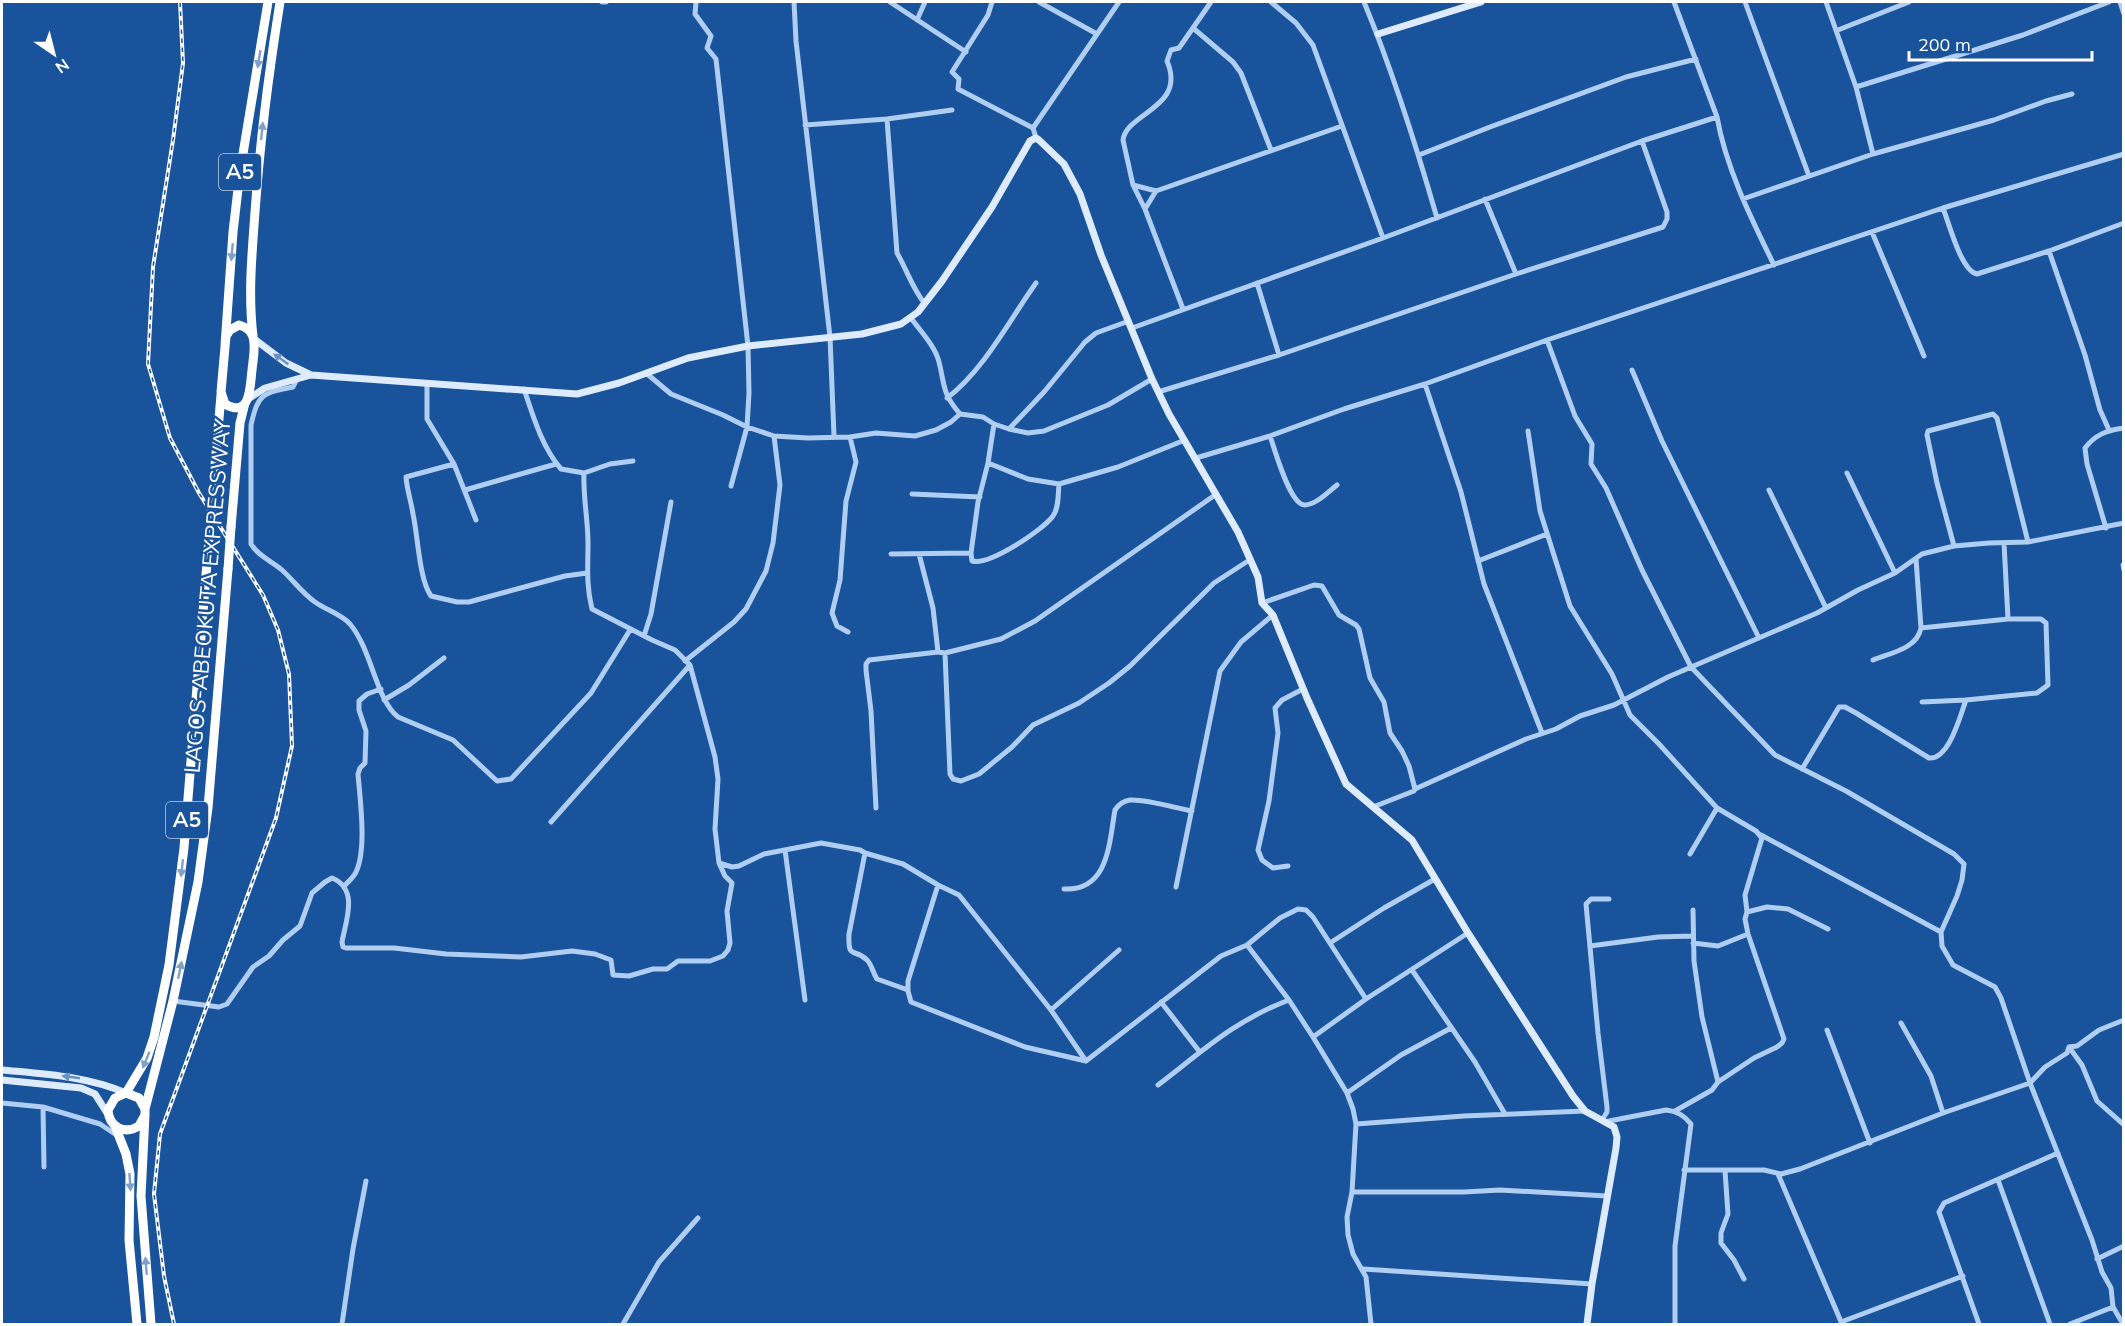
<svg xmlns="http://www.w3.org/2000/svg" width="2125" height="1326" viewBox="0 0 2125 1326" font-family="Mulish,sans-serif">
<rect width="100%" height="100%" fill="#19539b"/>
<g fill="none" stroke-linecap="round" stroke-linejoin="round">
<path stroke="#b0cef2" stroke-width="5" d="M 602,2 L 606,2
M 696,2 L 695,14 L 711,36 L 707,48 L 716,59 L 748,346 L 749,393 L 747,427 L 731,486
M 794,2 L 796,41 L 830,337 L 834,436
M 890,2 L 966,52
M 992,2 L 988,15 L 952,72 L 959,79 L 958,89 L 1033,128
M 1039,2 L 1097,34
M 1271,2 L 1296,23 L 1313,45 L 1383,238
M 1364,2 C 1393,72 1416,145 1437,218
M 1674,2 L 1717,117 C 1726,168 1751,218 1774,265
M 1745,2 L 1809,176
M 1826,2 L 1856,87 L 1873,154
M 2120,2 L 2124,14
M 917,20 L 925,2
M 1193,28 L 1233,62 L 1241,73 L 1271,150
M 1838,30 L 1909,2
M 1856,87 L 2023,35 L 2109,2
M 887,119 L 897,253 C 907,270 912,288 925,304
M 805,125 L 887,119 L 952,110
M 1036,138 L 1033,128 L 1119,2
M 1419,155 L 1490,127 L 1626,77 L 1696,59
M 1133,185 L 1156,191 L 1342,126
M 1485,199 L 1516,274
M 1743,199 L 1873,154 L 1994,120 L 2046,101 L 2072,94
M 1943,208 C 1949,223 1961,271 1977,274 L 2049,251 L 2124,223
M 1145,209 L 1156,191
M 1872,232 L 1924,356
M 2049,251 L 2085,355 L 2100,410 L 2109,430
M 1257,283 L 1279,355
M 1183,309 L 1145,209 L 1133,185 L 1123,140 C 1127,112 1187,108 1167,61 L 1171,50 L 1179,48 L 1211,2
M 911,318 C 921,332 935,346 939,362 C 945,386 942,393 960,414 L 983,417 L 994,424 L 1009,429 L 1028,433 L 1044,431 L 1108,405 L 1152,379
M 1132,328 L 1383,238 L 1642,141 L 1717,117
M 1547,340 L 1575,416 L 1592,444 L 1591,464 L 1606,488 L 1642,570 L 1691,667 L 1775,755 L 1846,791 L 1954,854 L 1964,864 L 1962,880 L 1957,896 L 1941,932 L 1942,946 L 1953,965 L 1995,987 L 2001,998 L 2030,1083 L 2092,1240 L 2102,1272 L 2111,1288 L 2113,1307 L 2123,1324
M 1632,370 L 1662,441 L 1759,638
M 646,373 L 671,394 L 723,415 L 747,427 L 774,436 L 808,438 L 850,437 L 876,433 L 915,436 L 936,430 L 951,422 L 960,414
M 297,379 L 293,387 C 262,393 258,394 251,425 L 251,544 C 259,557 272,561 282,570 C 294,581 302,593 315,602 C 326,610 341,614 350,624 C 372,650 376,700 398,717 L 453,740 L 497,781 L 511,779 L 591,693 L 630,630
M 427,383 L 427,419 L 454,464 L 476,520
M 1425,384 L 1461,492 L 1484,584 L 1542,733
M 524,389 C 533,416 542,447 561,469 L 584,473 L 610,464 L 633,461
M 1158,392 L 1279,355 L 1516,274 L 1663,227 L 1667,219 L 1667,212 L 1642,141
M 947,398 C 984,370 1010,319 1036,283
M 994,424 L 988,463 L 978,502 L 971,553 L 972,561 C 989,566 1043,530 1053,516 C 1059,508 1058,494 1059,484
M 1009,429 L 1044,392 L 1085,342 L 1096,333 L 1129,321
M 1528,431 L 1540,511 L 1570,606 L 1612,674 L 1630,715 L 1659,744 L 1717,808 L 1756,831 L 1762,838 L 1745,895 L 1747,912 L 1745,919 L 1748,934 L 1784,1039 L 1782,1043 L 1777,1047 L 1754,1058 L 1718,1082
M 1270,436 C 1275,450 1290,506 1305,505 C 1317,504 1328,492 1337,485
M 1196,458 L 1270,436 L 1344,409 L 1425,384 L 1547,340 L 1943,208 L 2124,154
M 988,463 L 1028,479 L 1059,484 L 1118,467 L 1185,440
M 454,464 L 406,477 C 407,490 411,501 413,514 C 418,536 419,579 431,596 L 457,602 L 469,602 L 565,576 L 587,573
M 584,473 C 583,497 588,520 588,543 C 588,567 586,585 592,609 L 652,640 L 675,650 L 690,665 L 715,757 L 718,779 L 715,829 L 719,863 L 732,867 L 739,866 L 764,854 L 821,843 L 860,850 L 865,853 L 903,864 L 938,885 L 959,895 L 1051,1010 L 1086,1061
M 1847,473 L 1895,573
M 465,490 L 556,464
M 1769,490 L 1826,608
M 912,494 L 980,497
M 2106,528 L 2087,464 L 2085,448 C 2095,435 2107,430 2124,428
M 2004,543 L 2008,619
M 1954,546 L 1937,483 L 1927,435 L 1928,431 L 1993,414 L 1997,418 L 2028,542
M 891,554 L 971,553
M 919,554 L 933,608 L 938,652
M 1916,559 L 1921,628 L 2008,619 L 2041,619 L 2046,623 L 2048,685 L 2037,693 L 1966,700 L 1922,702
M 1478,561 L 1547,534
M 2123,565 L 2124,570
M 1262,603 L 1314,585 L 1322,586 L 1339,615 L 1356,625 L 1359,629 L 1370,678 L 1384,702 L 1390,733 L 1402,751 L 1409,766 L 1415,789
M 848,632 L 837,626 L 832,613 L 840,580 L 846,501 L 856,462 L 850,437
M 644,636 L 651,614 L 671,502
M 945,653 L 950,774 L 953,779 L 961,781 L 979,774 L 1012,747 L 1033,725 L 1079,703 L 1109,683 L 1130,666 L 1214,583 L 1251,559
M 1873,660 C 1890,653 1917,649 1921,628
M 685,661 L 734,622 L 746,609 L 766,571 L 773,543 L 780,485 L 774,436
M 384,700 L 409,685 L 444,658
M 1802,769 L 1839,707 L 1845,707 L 1856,713 L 1929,758 C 1949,760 1960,716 1966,700
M 1373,807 L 1414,791 L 1415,789 L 1526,739 L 1556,729 L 1580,716 L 1614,705 L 1668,677 L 1817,613 L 1858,590 L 1895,573 L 1922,554 L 1954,546 L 1989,543 L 2028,542 L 2124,523
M 876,808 L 871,711 L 866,670 L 866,664 L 869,660 L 938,652 L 945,653 L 1001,639 L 1035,621 L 1215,495
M 551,822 L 690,665
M 1761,835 L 1941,932
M 785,850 L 805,1000
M 865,853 L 849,934 C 848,961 854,947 867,960 C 872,965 873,973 877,979 L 908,990
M 1690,854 L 1717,808
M 1288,866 L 1273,868 L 1262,860 L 1258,850 L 1269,801 L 1278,733 L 1275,708 L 1282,700 L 1303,689
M 938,885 L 908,981 L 908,991 L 911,1002 L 1025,1047 L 1086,1061
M 344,886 C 348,882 354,877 356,872 C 367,849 360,799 358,774 L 360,768 L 365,763 L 366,731 L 359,710 L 359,701 L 367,694 L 381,689
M 1176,887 L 1220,671 L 1241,642 L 1273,615
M 1064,889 C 1109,891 1109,843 1115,810 C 1119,804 1123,801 1130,800 C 1146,799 1176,808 1192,811
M 1747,912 L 1767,907 L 1788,909 L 1828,929
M 1330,943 L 1384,908 L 1435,879
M 1693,943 L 1718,946 L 1748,934
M 1247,945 L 1289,1000 L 1313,1037 L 1347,1093 L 1353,1109 L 1356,1124 L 1352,1192 L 1347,1217 L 1348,1235 L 1353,1254 L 1366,1277 L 1371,1324
M 1590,946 L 1658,937 L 1692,936
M 1412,970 L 1475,1062 L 1505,1114
M 173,1001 L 219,1007 L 227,1004 L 253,967 L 269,956 L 283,940 L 300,926 L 312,893 L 325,882 L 332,878 C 359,889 346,920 342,942 L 343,947 L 346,948 L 394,948 L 446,954 L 521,957 L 572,951 L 595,954 L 611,960 L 613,975 L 629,976 L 653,969 L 667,969 L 678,961 L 710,961 L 723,956 L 728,950 L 730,943 L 727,911 L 732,883 L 725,876 L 719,863
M 1161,1002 L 1199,1051
M 1051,1010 L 1119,950
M 1901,1023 L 1931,1076 L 1943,1113
M 1827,1030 L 1870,1143
M 1313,1037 L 1366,999 L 1468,933
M 2069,1047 L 2082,1065 L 2097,1101 L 2124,1125
M 1086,1061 L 1221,956 L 1247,945 L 1280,918 L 1298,909 L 1306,910 L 1313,917 L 1366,999
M 1158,1085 C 1204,1050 1234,1021 1289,1000
M 1347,1093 L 1401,1055 L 1451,1028
M 2,1103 L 43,1107 L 44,1167
M 43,1107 L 100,1124 L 118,1136
M 1675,1111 L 1712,1090 L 1718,1082 L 1702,1017 L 1694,961 L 1693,910
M 1602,1120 L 1607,1112 L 1607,1107 L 1598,1033 L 1586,904 L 1591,899 L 1609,899
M 1604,1122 L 1666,1110 C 1677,1111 1684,1115 1691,1124 L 1675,1246 L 1675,1324
M 1356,1124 L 1464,1116 L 1585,1111
M 1684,1170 L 1764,1170 L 1781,1174 L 1800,1169 L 1943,1113 L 2030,1083 L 2045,1067 L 2067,1053 L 2069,1047 L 2077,1046 L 2099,1030 L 2124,1020
M 1725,1171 L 1728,1214 L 1721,1233 L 1721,1243 L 1734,1260 L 1744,1279
M 1778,1174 L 1842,1324
M 1998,1180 L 2050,1324
M 1352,1192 L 1464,1192 L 1500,1190 L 1607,1196
M 2097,1259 L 2124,1246
M 1363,1269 L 1592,1284
M 1841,1322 L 1963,1276
M 342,1324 L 353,1249 L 366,1181
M 623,1324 L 659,1262 L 698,1218
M 1979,1324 L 1939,1212 L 1944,1203 L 2058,1153
M 2070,1324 L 2113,1307"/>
<path stroke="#deebfc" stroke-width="7" d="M 1378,34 L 1481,2
M 253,338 L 286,363 L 311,375
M 248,399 L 265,388 L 311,375 L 577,394 L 619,383 L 688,358 L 748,346 L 862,334 L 901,324 L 918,312 L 942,281 L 992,207 L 1030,141 L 1036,138 L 1039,140 L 1064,164 L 1080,194 L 1101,255 L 1152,379 L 1169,414 L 1238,532 L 1258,577 L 1262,603 L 1273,615 L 1307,698 L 1346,784 L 1412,840 L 1468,933 L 1573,1096 L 1585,1111 L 1614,1127 L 1617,1137 L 1616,1148 L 1592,1284 L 1587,1324
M 2,1070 C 44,1074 86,1076 126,1093
M 2,1080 L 81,1088 L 95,1094 L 109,1116"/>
<path stroke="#fff" stroke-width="9" d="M 239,325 C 246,327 251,330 253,337 C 256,347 253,360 252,370 C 250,386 251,419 225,404 L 221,392 L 226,336 L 230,330 Z
M 253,336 C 248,294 252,254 255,212 C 260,141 269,71 280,2
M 225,345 L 233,232 L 240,172 L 268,2
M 212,501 L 221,395
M 231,527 L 240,423 L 245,403
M 126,1093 L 147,1058 L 154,1037 L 169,965 L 184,848 L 209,538
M 145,1109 L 173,1001 L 198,882 L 208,808 L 228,569
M 145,1115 L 139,1126 C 124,1135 109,1127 108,1110 L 115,1098 L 126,1093 L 139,1098 L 145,1109 L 145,1115 L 141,1196 L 151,1324
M 115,1126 L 126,1154 L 130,1174 L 129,1240 L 137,1324"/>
<g stroke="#fff" stroke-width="4">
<path id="rail" d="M 174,1324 L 164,1276 L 154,1194 L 160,1134 L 276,818 L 292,746 L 289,674 L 278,630 L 263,595 L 199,493 L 170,438 L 148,364 L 153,267 L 173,140 L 183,63 L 180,2"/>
</g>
<use href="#rail" stroke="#19539b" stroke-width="1.5" stroke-dasharray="4.5" stroke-linecap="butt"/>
<path stroke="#fff" stroke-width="9" d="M 209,538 L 212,501
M 228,569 L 231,527"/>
</g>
<defs><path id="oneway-solid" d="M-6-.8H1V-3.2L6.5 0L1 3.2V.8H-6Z" transform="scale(1.5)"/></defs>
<g fill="#80a0c8">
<use href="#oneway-solid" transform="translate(259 59) rotate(99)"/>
<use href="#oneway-solid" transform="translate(262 131) rotate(-84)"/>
<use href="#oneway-solid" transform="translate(232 252) rotate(95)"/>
<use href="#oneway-solid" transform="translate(182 868) rotate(96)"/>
<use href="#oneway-solid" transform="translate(180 970) rotate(-78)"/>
<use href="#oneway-solid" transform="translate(146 1060) rotate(113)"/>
<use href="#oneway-solid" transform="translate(130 1182) rotate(86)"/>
<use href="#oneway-solid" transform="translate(146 1266) rotate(-95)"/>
</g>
<g fill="#6890c2">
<use href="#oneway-solid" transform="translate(281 359) rotate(-145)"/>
<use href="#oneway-solid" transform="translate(71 1077) rotate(-172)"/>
</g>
<g text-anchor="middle" stroke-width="5" stroke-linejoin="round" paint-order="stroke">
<g fill="#19539b" stroke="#bacbe1" stroke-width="1.5">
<rect x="219" y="154" width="42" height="36" rx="4.5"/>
<rect x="166" y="802" width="42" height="36" rx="4.5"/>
</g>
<g font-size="21" font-weight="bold" fill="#fff">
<text x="240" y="179">A5</text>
<text x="187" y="827">A5</text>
</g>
<g font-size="22" fill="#fff" stroke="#19539b">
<text transform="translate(207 596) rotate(-85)" y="8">LAGOS-ABEOKUTA EXPRESSWAY</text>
</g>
</g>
<rect width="2125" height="1326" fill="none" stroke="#ffffff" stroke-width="6"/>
<g transform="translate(54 54) rotate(145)" stroke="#19539b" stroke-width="4.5" paint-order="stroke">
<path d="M0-4.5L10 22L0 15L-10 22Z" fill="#ffffff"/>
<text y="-9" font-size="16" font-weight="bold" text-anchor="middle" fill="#ffffff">N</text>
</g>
<path d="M1909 51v9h183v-9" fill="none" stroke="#ffffff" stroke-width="3"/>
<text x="1918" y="51" font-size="18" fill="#ffffff" stroke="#19539b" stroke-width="4.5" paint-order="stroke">200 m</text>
</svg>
